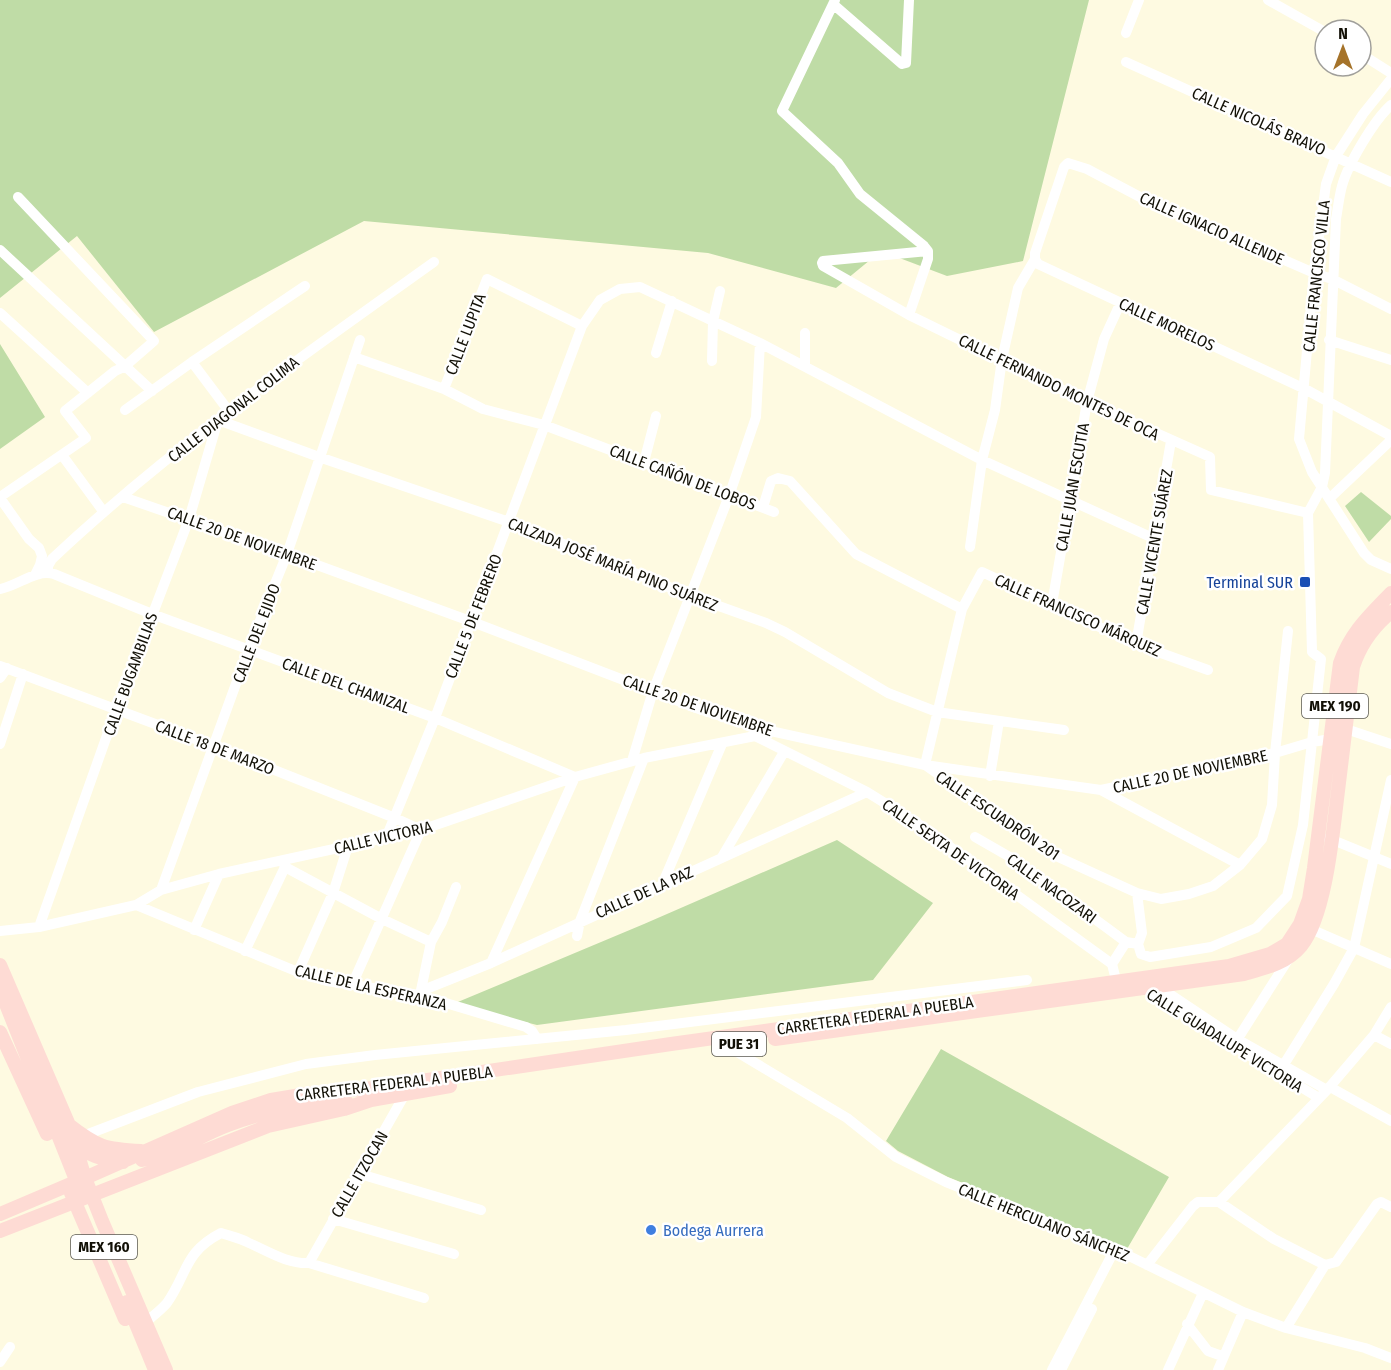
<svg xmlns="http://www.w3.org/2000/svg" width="1391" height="1370" viewBox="0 0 1391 1370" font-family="'Fira Sans Condensed',sans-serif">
<rect width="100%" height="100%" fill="#fefae1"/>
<path fill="#bfdca6" d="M 0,0 L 1089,0 L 1023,261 L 947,276 L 881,251 L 836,288 L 708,253 L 364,221 L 154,332 L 77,236 L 0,298 Z
M 0,344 L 45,417 L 0,449 Z
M 1361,492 L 1391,516 L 1391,519 L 1369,542 L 1345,506 Z
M 837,840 L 933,903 L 873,980 L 537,1025 L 453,1004 L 644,924 Z
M 941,1049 L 1169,1177 L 1127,1249 L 948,1177 L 898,1151 L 886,1141 Z"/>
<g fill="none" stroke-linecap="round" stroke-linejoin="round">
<path stroke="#fff" stroke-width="10" d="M 835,0 L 782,111 L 838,163 L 860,194 L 924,246 L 928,251 L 928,259 L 909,315
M 1268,0 L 1325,32
M 833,4 L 902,64 L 906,63 L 909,0
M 1126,33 L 1139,0
M 1361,54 L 1391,73
M 1126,62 L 1391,182
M 1391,79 L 1363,114 L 1336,156 L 1326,184 L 1314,273 L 1299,439 L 1312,472 L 1364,553 L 1371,560 L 1391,569
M 0,250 L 152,391
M 928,251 L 823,261 L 822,263 L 823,266 L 909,315 L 1087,402 L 1210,457 L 1211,490 L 1308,513
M 1391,309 L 1332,279 L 1314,273 L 1142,198 L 1087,169 L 1068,163 L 1064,167 L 1035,253 L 1035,259 L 1038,264 L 1305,389 L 1391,436
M 0,313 L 88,393
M 1329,340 L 1391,360
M 656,353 L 672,301
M 354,357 L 444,389 L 483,409 L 544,425 L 774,512
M 712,361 L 713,321 L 720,291
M 192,362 L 228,410
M 805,366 L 805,333
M 444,389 L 487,279 L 582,326
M 125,410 L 192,362 L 305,286
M 62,455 L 103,511
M 644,462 L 656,416
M 0,497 L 86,438 L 65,411 L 115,371 L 124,367 L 154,341 L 18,197
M 123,497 L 287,554 L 470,621 L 699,709 L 761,729 L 925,765 L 1101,790 L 1275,753 L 1312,742 L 1331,739
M 0,498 L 29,539 L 39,548 L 42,556 L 40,565 L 35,575
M 1330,498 L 1391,440
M 763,507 L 771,481 L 778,478 L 790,481 L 856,554 L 962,609
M 970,547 L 982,460 L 995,410 L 1002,359 L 1018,288 L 1035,259
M 48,572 L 48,566 L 52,559 C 170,448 302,356 434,262
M 0,589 C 18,586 35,569 54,574 L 152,614 L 435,718 L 575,777 L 491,963
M 1052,604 L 1087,402 L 1104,339 L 1120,304
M 1136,644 L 1171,441
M 0,666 L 214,746 L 395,818 L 421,830 L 352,985
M 1208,670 L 1136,644 L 982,572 L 962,609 L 925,765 L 1056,856 L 1137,893 L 1161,899 L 1189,894 L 1213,886 L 1240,865 L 1262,839 L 1272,805 L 1275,753 L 1288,631
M 0,678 L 7,668
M 1346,729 L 1391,744
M 755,736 L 867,792 L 920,825 L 1112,964 L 1118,988
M 0,744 L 23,674
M 632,761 L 653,691 L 729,496 L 756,417 L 760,343
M 990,776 L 999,721
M 1101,790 L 1240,865
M 975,837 L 1015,860 L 1126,942
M 386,838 L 435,718 L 582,326 L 600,300 L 620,289 L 640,287 L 760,343 L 982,460 L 1155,539
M 1328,838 L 1391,864
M 722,857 L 784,752
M 285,867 L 382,919 L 431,942 L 420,995
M 662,885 L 722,744
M 161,890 L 249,648 L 287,554 L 360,340
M 136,905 L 298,972 L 327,981 L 419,995 L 526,1027 L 532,1031 L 537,1039
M 39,927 L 116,710 L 189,519 L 218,420 L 319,457 L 509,522 L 691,596 L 766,623 L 785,632 L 888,693 L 937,712 L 1064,730
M 1306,927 L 1391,964
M 194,930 L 219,874
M 0,931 L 39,927 L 136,905 L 161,890 L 219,874 L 421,830 L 575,777 L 644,758 L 755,736 L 761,729
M 577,936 L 580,921 L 644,758
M 431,942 L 442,922 L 456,887
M 1138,944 L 1141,954 L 1150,957 L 1211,947 L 1256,928 L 1287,896 L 1303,825 L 1321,659 L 1312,652 L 1308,513 L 1322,487 L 1325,473 L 1336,219 C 1338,208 1339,197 1342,186 C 1348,164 1374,120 1391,105
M 245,951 L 285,867 L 283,862
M 1112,964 L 1126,942 L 1138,944 L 1142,933 L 1137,893
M 298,972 L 333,893 L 348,846
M 1141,985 L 1212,1033 L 1319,1098
M 1156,985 L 1237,1039 L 1327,1090
M 421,991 L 491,963 L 867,792
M 1374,1035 L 1391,1044
M 724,1037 L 727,1046 L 847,1118 L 896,1157 L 946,1182 L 1121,1252 L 1243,1312 L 1286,1328 L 1365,1348 L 1391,1358
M 1235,1043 L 1291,955
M 1278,1074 L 1334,984 L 1354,948 L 1391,780
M 1330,1087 L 1391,1121
M 83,1136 L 198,1092 L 306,1064 L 375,1055 L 626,1030 L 1027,980
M 360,1174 L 481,1210
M 1219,1202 L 1274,1239 L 1325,1265
M 333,1219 L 454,1254
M 309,1263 L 405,1094 L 404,1091
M 1147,1265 L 1193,1206 L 1198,1202 L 1219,1202 L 1327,1090 L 1374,1035 L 1391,1007
M 146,1322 C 153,1316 161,1310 167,1303 C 188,1273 184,1252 221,1233 C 230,1236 240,1238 249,1243 C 268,1251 287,1264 309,1263 L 424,1298
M 1187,1324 L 1208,1351 L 1222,1356
M 1286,1328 L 1325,1265 L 1336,1262 L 1377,1204 L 1381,1202 L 1391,1207
M 0,1362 L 10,1347
M 1052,1370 L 1115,1249
M 1061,1370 L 1092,1309
M 1168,1370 L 1203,1293
M 1218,1370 L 1243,1312"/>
<path stroke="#fedbd4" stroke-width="14" d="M 0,965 L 69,1125 L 85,1178 L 102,1221 L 166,1370
M 0,989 L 80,1190
M 0,1032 L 47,1134
M 775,1039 L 1244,974 C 1265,968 1287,963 1301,946 C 1326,915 1333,831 1338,791 C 1343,750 1348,709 1353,667 C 1360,645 1373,627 1391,612
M 69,1125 C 97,1147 105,1149 141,1151
M 72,1142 C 87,1155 103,1160 123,1162
M 142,1160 C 173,1154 199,1136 228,1125 C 266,1110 306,1104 346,1101
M 71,1193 L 125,1319
M 0,1214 L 85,1178 L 232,1113 L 271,1100 L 307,1094 L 373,1088 L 671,1044 L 1229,966 L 1270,954 L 1287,944 L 1300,924 L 1309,899 L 1314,868 L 1340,663 C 1351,632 1369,616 1391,593
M 0,1231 L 268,1126 L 344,1109 L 371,1100 L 450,1086
M 127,1302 L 155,1370"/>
</g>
<rect fill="#1a4fb4" stroke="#fff" stroke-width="2" x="1299" y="576" width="12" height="12" rx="3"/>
<circle fill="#3f7fe0" stroke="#fff" stroke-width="2" cx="651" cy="1230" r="6"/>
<g text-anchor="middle" stroke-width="5" stroke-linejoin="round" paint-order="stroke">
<g fill="#fff" stroke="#595851" stroke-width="1.5">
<rect x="1302" y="694" width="66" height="24" rx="4.5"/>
<rect x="712" y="1032" width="54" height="24" rx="4.5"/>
<rect x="71" y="1235" width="66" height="24" rx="4.5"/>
</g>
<g font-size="15" font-weight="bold" fill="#121006">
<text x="1335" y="711">MEX 190</text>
<text x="739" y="1049">PUE 31</text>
<text x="104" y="1252">MEX 160</text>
</g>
<g font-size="16" fill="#121006" stroke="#fff">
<text transform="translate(1259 121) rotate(24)" y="6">CALLE NICOLÁS BRAVO</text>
<text transform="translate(1212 228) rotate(24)" y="6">CALLE IGNACIO ALLENDE</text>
<text transform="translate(1316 276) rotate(-84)" y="6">CALLE FRANCISCO VILLA</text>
<text transform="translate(1167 324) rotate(25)" y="6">CALLE MORELOS</text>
<text transform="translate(465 334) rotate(-69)" y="6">CALLE LUPITA</text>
<text transform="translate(1059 387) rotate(26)" y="6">CALLE FERNANDO MONTES DE OCA</text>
<text transform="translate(233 409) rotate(-38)" y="6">CALLE DIAGONAL COLIMA</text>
<text transform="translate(683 477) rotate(21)" y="6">CALLE CAÑÓN DE LOBOS</text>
<text transform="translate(1072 487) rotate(-80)" y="6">CALLE JUAN ESCUTIA</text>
<text transform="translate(242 538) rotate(20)" y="6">CALLE 20 DE NOVIEMBRE</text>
<text transform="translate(1154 542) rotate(-80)" y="6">CALLE VICENTE SUÁREZ</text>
<text transform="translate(613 564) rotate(22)" y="6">CALZADA JOSÉ MARÍA PINO SUÁREZ</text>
<text transform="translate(1078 615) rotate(24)" y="6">CALLE FRANCISCO MÁRQUEZ</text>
<text transform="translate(473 616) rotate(-69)" y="6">CALLE 5 DE FEBRERO</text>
<text transform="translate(256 633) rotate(-69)" y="6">CALLE DEL EJIDO</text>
<text transform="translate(130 674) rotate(-70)" y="6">CALLE BUGAMBILIAS</text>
<text transform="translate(346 685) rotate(20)" y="6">CALLE DEL CHAMIZAL</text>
<text transform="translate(698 705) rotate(19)" y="6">CALLE 20 DE NOVIEMBRE</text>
<text transform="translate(215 747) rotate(21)" y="6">CALLE 18 DE MARZO</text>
<text transform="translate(1190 771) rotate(-12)" y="6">CALLE 20 DE NOVIEMBRE</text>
<text transform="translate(998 815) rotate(34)" y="6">CALLE ESCUADRÓN 201</text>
<text transform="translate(383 837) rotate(-13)" y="6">CALLE VICTORIA</text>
<text transform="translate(951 849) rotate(35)" y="6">CALLE SEXTA DE VICTORIA</text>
<text transform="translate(1052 888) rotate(36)" y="6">CALLE NACOZARI</text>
<text transform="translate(644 892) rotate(-24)" y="6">CALLE DE LA PAZ</text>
<text transform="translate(371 987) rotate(13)" y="6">CALLE DE LA ESPERANZA</text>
<text transform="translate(875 1015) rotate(-8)" y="6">CARRETERA FEDERAL A PUEBLA</text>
<text transform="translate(1225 1040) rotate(32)" y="6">CALLE GUADALUPE VICTORIA</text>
<text transform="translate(394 1083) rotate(-7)" y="6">CARRETERA FEDERAL A PUEBLA</text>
<text transform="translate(359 1174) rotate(-60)" y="6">CALLE ITZOCAN</text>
<text transform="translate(1044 1222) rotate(22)" y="6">CALLE HERCULANO SÁNCHEZ</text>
</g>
<g font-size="16" fill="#164399" stroke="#fff" text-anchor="end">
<text x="1293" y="588">Terminal SUR</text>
</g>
<g font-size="16" fill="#366cbe" stroke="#fff" text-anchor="start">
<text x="663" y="1236">Bodega Aurrera</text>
</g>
</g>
<g transform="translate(1343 48)"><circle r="28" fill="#ffffff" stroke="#a09f9b" stroke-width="1.5"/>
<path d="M0-4.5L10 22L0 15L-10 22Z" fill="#a5732a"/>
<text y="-9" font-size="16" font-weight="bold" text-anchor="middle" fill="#121006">N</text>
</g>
</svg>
